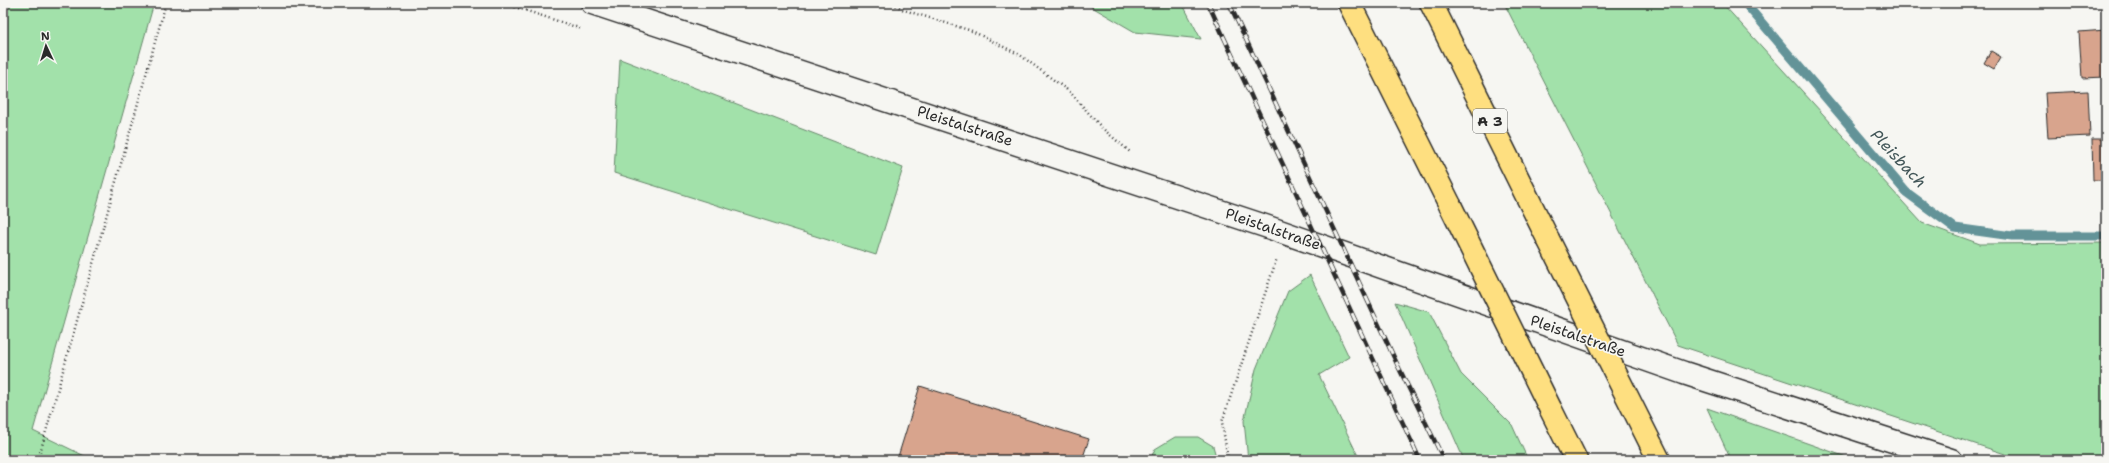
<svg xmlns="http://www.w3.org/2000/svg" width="2109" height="463" viewBox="0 0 2109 463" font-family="'Shantell Sans',sans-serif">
<rect width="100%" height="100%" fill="#f6f6f2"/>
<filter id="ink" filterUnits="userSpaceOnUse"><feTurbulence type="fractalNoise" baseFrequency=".025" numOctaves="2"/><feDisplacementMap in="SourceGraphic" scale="8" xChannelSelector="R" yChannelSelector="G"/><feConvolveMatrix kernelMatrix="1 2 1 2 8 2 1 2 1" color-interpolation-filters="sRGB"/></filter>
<g filter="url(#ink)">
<path fill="#a2e1aa" stroke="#66866a" d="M 3,3 L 154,3 L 33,431 L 93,460 L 3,460 Z
M 1085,3 L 1182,3 L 1201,39 L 1135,32 Z
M 1504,3 L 1722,3 L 1922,223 L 1980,244 L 2106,243 L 2106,460 L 2023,460 L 1678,345 Z
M 620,59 L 903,168 L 876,255 L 614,173 Z
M 1310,275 L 1349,357 L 1319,375 L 1360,460 L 1248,460 L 1244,421 L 1256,369 L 1288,291 Z
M 1395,302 L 1429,312 L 1461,374 L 1512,425 L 1528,460 L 1464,460 Z
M 1707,408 L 1855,460 L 1731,460 Z
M 1175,437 L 1198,437 L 1213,446 L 1217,460 L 1150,460 L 1155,449 Z"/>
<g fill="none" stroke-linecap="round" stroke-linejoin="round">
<path stroke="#639398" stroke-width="9" d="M 1745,3 L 1906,192 L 1955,228 L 2012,236 L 2106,236"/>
</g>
<path fill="#d8a48d" stroke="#2b2b2b" d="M 2106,30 L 2106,77 L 2082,78 L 2079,32 Z
M 1991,51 L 2001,57 L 1994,69 L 1984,63 Z
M 2088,91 L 2090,136 L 2048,138 L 2045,93 Z
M 2092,139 L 2106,139 L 2106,180 L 2093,180 Z
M 920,386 L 1089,439 L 1082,460 L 897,460 Z"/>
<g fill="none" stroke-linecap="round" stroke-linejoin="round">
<g stroke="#2b2b2b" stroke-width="25">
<path id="secondary" d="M 592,3 L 1265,226 L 1684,373 L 1951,460"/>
</g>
<g stroke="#2b2b2b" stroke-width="25">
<path id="highway" d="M 1349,3 L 1450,205
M 1431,3 L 1548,239
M 1550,408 L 1576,460
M 1651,444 L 1659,460"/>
</g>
<path stroke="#2b2b2b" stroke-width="2.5" stroke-dasharray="1 3" stroke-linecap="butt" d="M 503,3 L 582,29
M 892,3 L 904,10 L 972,31 L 1020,55 L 1070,92 L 1102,128 L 1130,152
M 38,460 L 166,3
M 1228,460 L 1222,422 L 1277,258"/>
<use href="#secondary" stroke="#f6f6f2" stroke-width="22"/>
<use href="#highway" stroke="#fedf80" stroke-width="22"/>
<g stroke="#2b2b2b" stroke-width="4.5">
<path id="rail" d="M 1208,3 L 1420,460
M 1229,3 L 1398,366 L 1444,460"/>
</g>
<use href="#rail" stroke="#f6f6f2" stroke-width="3" stroke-dasharray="9" stroke-linecap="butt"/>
<g stroke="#2b2b2b" stroke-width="25" stroke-linecap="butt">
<path id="highway-bridge" d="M 1450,205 L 1550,408
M 1548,239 L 1651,444"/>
</g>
<use href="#highway-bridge" stroke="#fedf80" stroke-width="22"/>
</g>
</g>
<g text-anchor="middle" stroke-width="3.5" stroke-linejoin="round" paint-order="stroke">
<rect fill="#f6f6f2" stroke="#686867" stroke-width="1" x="1473" y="109" width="34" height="24" rx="3"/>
<g font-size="14" font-weight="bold" fill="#2b2b2b">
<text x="1490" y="126">A 3</text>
</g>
<g font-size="15" fill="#2b2b2b" stroke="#f6f6f2">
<text transform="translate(965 126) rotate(18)" y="5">Pleistalstraße</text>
<text transform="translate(1273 229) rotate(19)" y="5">Pleistalstraße</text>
<text transform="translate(1578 336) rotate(19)" y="5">Pleistalstraße</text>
</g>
<g font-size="16" font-style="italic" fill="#425658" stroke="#f6f6f2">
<text transform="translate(1899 158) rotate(47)" y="6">Pleisbach</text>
</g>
</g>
<rect width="2109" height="463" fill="none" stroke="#f6f6f2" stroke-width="16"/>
<rect x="8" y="8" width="2093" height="447" fill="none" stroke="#2b2b2b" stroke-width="1.5" filter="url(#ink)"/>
<g transform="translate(46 46) rotate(356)" stroke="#f6f6f2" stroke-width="3" paint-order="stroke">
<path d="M0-3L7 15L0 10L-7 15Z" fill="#2b2b2b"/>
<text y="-6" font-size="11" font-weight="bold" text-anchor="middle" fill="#2b2b2b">N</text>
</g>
</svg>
